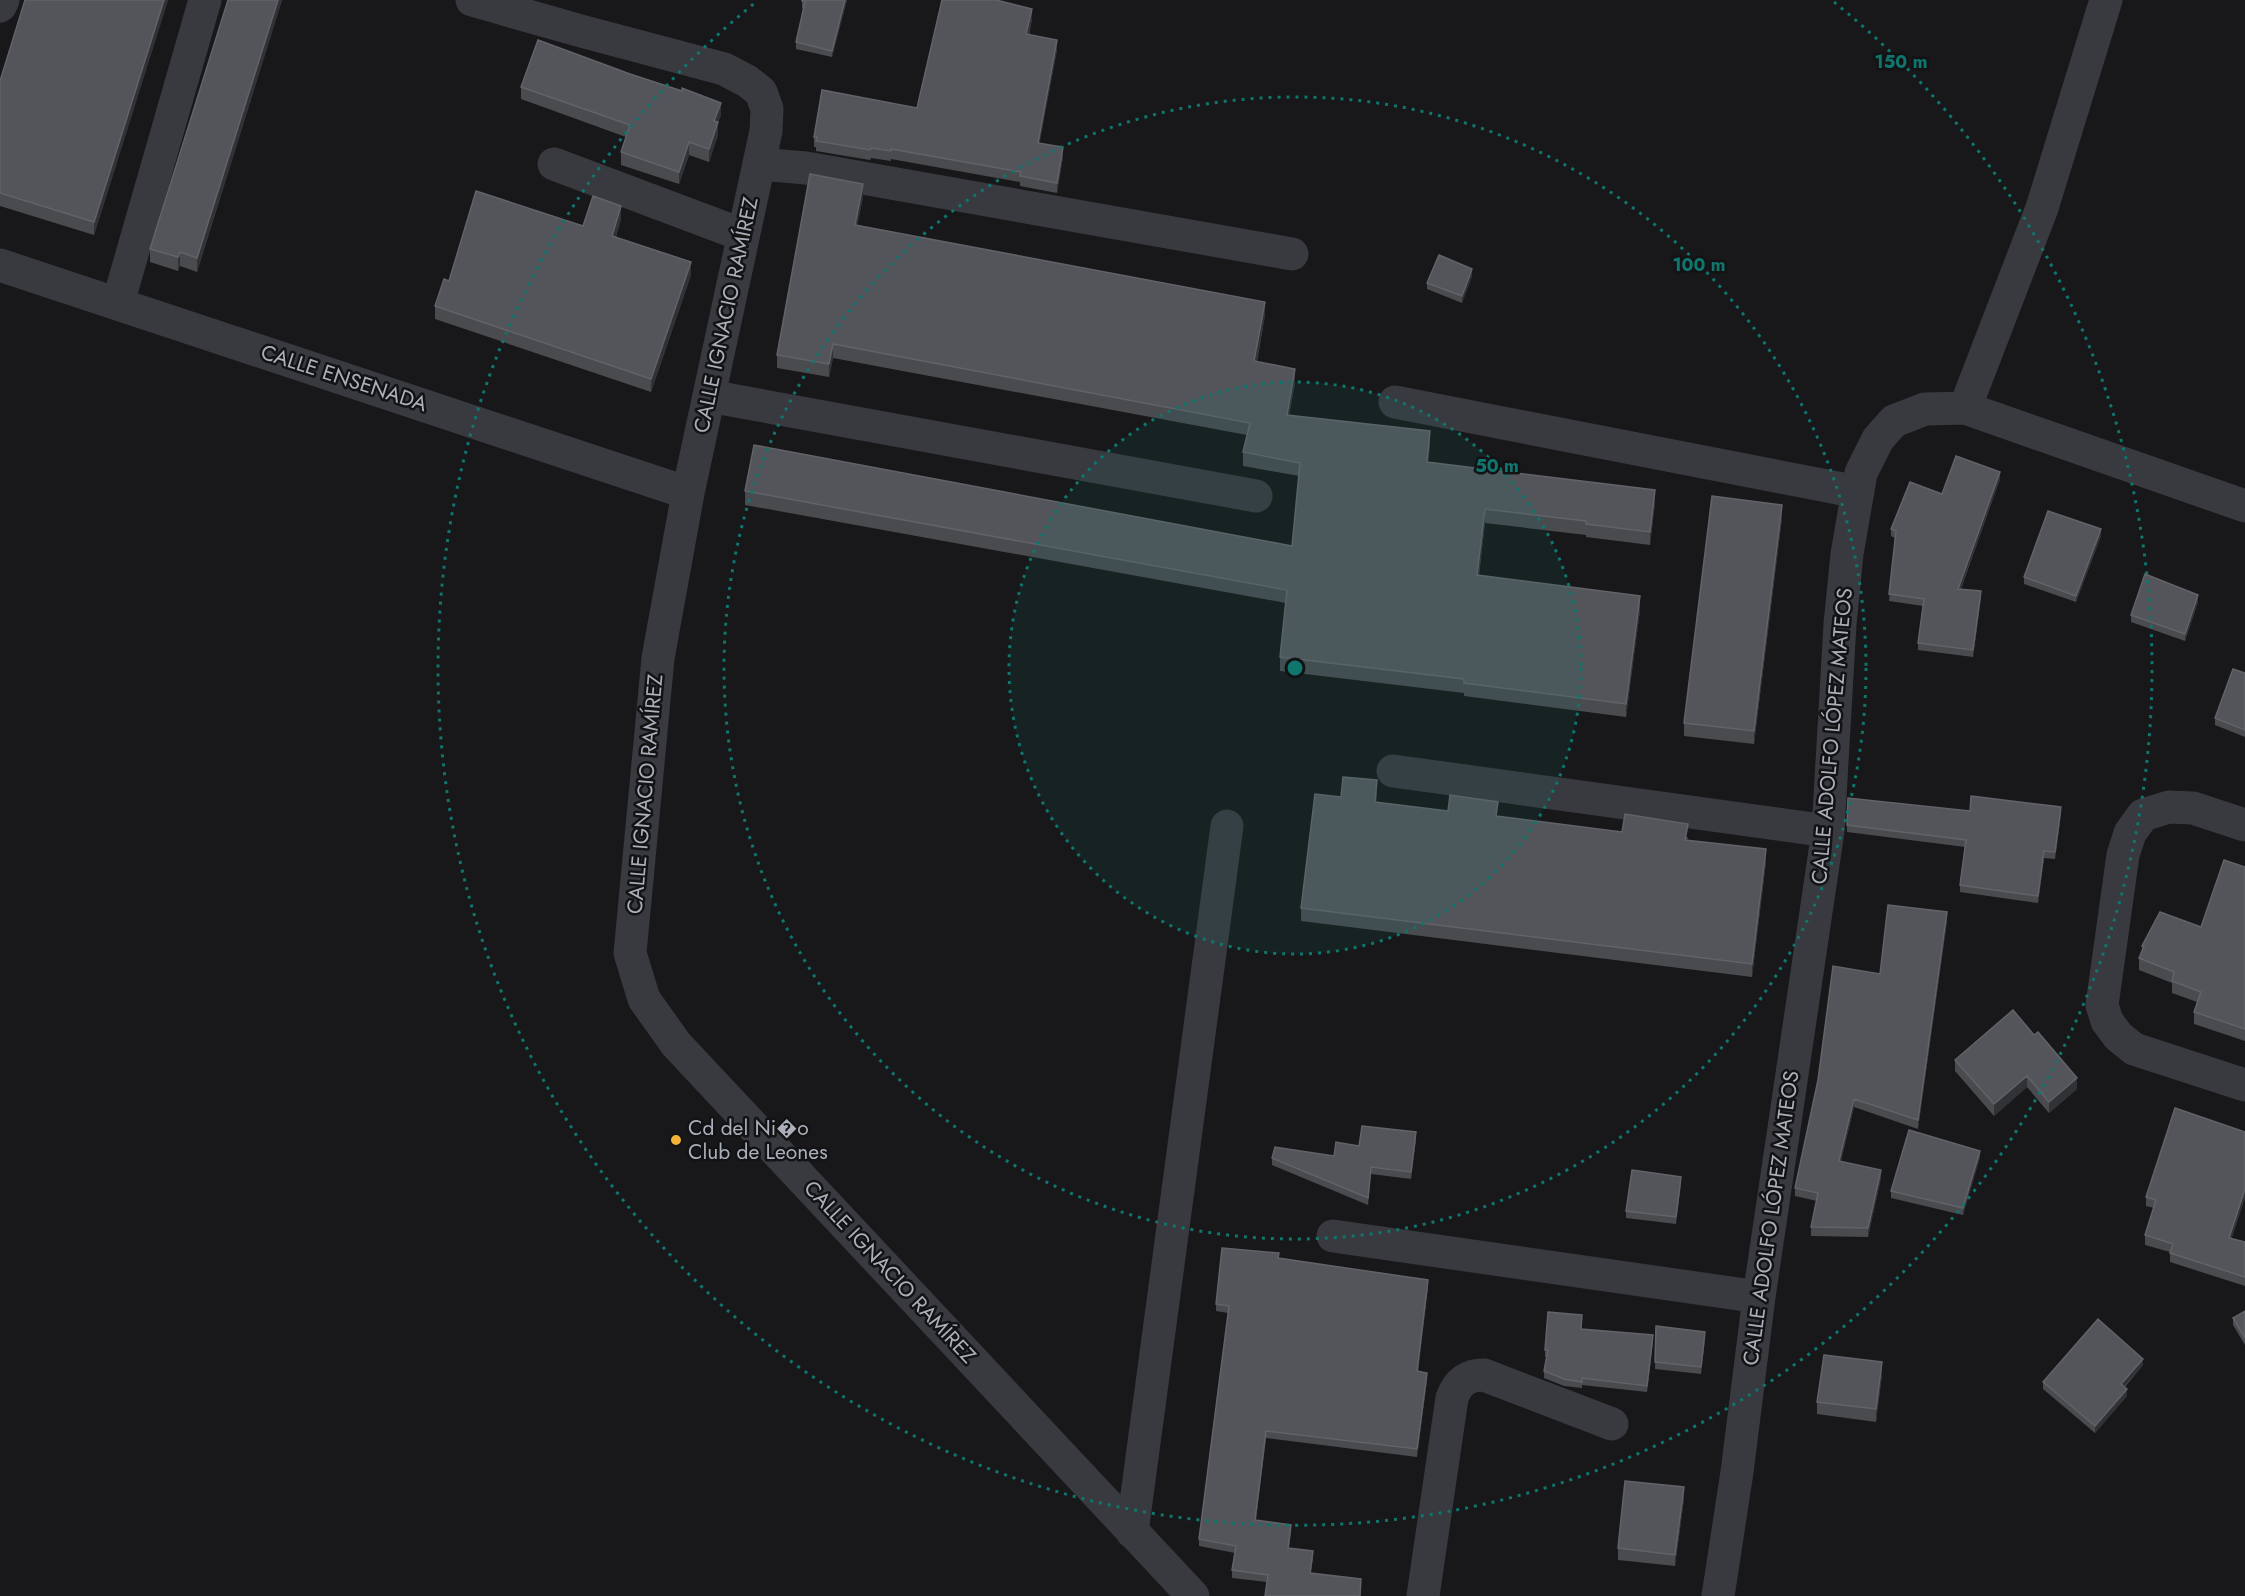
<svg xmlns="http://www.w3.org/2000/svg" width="2245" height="1596" viewBox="0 0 2245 1596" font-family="Jost,sans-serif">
<rect width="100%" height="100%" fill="#18181a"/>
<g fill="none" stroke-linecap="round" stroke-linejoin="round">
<path stroke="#393a3f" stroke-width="33" d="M 472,0 L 581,31 L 724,69 L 747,81 L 761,92 L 767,109 L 766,131 L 688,493 L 658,658 L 630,953 L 644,999 L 676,1044 L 1193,1596
M 0,6 L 3,0
M 554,164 L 743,235
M 759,164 L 806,168 L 1292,254
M 0,265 L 688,493
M 118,303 L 205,0
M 709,396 L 1256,496
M 1395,402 L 1858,492
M 1965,408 L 2042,208 L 2106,0
M 1393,771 L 1828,831
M 2245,825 L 2193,808 L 2169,807 L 2143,815 L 2130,833 L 2123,855 L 2102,1005 L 2107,1021 L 2118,1036 L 2134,1049 L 2245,1085
M 1333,1236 L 1759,1297
M 1132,1532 L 1227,826
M 1423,1596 L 1452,1398 C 1458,1382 1467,1375 1484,1375 L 1612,1424
M 1718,1596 L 1737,1472 L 1759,1297 L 1828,831 L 1840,624 L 1847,554 L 1861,473 L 1878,439 L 1894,421 L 1925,409 L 1965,408 L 2245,506"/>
</g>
<path fill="#494b4f" d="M 168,0 L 94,235 L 0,206 L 0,81 Z
M 228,0 L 282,0 L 197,272 L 180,266 L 178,271 L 150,262 L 150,249 Z
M 802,0 L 847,0 L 832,57 L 796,49 L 796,42 L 804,9 L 802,8 Z
M 1032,19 L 1029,35 L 1057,50 L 1039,143 L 1063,157 L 1057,193 L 1020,186 L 1020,182 L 891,159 L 891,161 L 871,158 L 870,160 L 816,151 L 816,147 L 814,147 L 814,137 L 917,108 Z
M 630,74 L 721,115 L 718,122 L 718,135 L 709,162 L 689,155 L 679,184 L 621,165 L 621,152 L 626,137 L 521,99 L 521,87 Z
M 863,197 L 857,225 L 1265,315 L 1257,362 L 1295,383 L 1289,415 L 1430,445 L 1428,462 L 1655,503 L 1650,545 L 1586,537 L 1586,535 L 1485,523 L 1479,576 L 1640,610 L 1626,717 L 1464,696 L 1464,693 L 1280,671 L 1280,657 L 1286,603 L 745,505 L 745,491 L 1292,546 L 1299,476 L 1243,466 L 1243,452 L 1247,435 L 833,358 L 829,377 L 777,368 L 777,355 Z
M 621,219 L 616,237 L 691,275 L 651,392 L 435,319 L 435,306 L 583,226 Z
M 1472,276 L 1462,303 L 1427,289 L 1427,283 Z
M 2000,479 L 1961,589 L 1981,598 L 1973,657 L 1918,650 L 1918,643 L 1923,606 L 1889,601 L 1895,538 L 1891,536 L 1891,529 L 1942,494 Z
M 1782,518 L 1754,744 L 1684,736 L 1684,723 Z
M 2101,536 L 2076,602 L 2024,584 L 2024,577 Z
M 2198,602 L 2185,641 L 2131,622 L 2131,615 Z
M 2245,673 L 2245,737 L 2215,725 L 2215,718 Z
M 1377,794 L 1376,802 L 1622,832 L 1688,837 L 1687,840 L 1766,862 L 1752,977 L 1301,921 L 1301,908 L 1341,797 Z
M 1970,811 L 2061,814 L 2055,859 L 2044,858 L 2038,903 L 1960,892 L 1960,885 L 1965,847 L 1847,832 L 1847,825 Z
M 2245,867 L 2245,1041 L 2194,1024 L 2194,1012 L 2197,1002 L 2172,993 L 2172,983 L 2139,970 L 2139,958 L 2142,951 L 2142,946 L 2201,927 Z
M 1947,921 L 1918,1129 L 1854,1107 L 1841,1161 L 1881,1178 L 1868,1237 L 1811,1236 L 1811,1227 L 1817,1201 L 1795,1196 L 1795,1188 L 1880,974 Z
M 2034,1035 L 2077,1089 L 2049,1113 L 2027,1087 L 1994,1116 L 1955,1071 L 1955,1060 Z
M 2245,1132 L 2245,1198 L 2231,1238 L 2245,1242 L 2245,1286 L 2170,1262 L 2170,1252 L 2145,1245 L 2145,1235 L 2154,1208 L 2146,1206 L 2146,1197 Z
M 1416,1139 L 1411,1179 L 1371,1174 L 1368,1205 L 1272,1165 L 1272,1158 L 1334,1156 L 1359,1146 Z
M 1980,1157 L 1963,1215 L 1891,1198 L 1891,1191 Z
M 1681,1183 L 1676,1224 L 1626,1218 L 1626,1211 Z
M 1279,1258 L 1428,1287 L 1418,1372 L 1427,1380 L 1417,1457 L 1266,1438 L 1256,1520 L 1291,1532 L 1289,1548 L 1313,1558 L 1311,1573 L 1361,1587 L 1360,1596 L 1265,1596 L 1267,1582 L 1232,1578 L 1232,1570 L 1235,1553 L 1199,1546 L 1199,1539 L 1228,1313 L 1216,1311 L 1216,1304 Z
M 2245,1311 L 2245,1345 L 2233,1325 L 2233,1318 Z
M 1656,1326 L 1705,1339 L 1701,1374 L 1655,1369 Z
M 1582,1329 L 1653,1342 L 1647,1392 L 1582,1385 L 1582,1388 L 1564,1386 L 1544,1378 L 1544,1371 L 1547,1357 L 1545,1357 L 1545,1350 Z
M 2143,1365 L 2125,1387 L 2127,1396 L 2095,1433 L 2043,1389 L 2043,1382 Z
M 1882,1375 L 1876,1422 L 1817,1414 L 1817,1402 Z
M 1684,1499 L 1675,1566 L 1618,1560 L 1618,1548 Z"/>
<path fill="#313235" d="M 164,0 L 168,0 L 94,235 L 94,222 Z
M 278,0 L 282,0 L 197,272 L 197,258 Z
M 845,0 L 847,0 L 832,57 L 832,51 Z
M 1032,9 L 1032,19 L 1026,44 L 1026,34 Z
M 1057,40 L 1057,50 L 1038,153 L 1038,143 Z
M 721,103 L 721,115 L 714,133 L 714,121 Z
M 718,122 L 718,135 L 709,162 L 709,149 Z
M 689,142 L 689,155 L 679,184 L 679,172 Z
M 1063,147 L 1063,157 L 1057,193 L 1057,183 Z
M 863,184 L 863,197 L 855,238 L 855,225 Z
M 621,206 L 621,219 L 612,249 L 612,236 Z
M 180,252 L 180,266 L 178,271 L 178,257 Z
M 691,262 L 691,275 L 651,392 L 651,379 Z
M 1472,269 L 1472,276 L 1462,303 L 1462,296 Z
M 1265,302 L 1265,315 L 1254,375 L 1254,361 Z
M 833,344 L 833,358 L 829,377 L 829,364 Z
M 1295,369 L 1295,383 L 1287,429 L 1287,415 Z
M 1430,431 L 1430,445 L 1427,475 L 1427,462 Z
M 2000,472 L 2000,479 L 1958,596 L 1958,589 Z
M 1655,490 L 1655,503 L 1650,545 L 1650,532 Z
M 1782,505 L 1782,518 L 1754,744 L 1754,731 Z
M 1485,509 L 1485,523 L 1477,589 L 1477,575 Z
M 2101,529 L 2101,536 L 2076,602 L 2076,596 Z
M 1981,591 L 1981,598 L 1973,657 L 1973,650 Z
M 2198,595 L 2198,602 L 2185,641 L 2185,634 Z
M 1640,596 L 1640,610 L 1626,717 L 1626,704 Z
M 1377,780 L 1377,794 L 1375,815 L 1375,802 Z
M 2061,807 L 2061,814 L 2055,859 L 2055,852 Z
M 1766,849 L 1766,862 L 1752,977 L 1752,964 Z
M 2044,851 L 2044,858 L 2038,903 L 2038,896 Z
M 1947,912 L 1947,921 L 1918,1129 L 1918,1120 Z
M 2027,1076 L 2027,1087 L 1994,1116 L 1994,1104 Z
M 2077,1078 L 2077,1089 L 2049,1113 L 2049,1102 Z
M 1854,1099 L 1854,1107 L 1839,1169 L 1839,1161 Z
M 1416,1132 L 1416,1139 L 1411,1179 L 1411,1172 Z
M 1980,1151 L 1980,1157 L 1963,1215 L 1963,1208 Z
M 1881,1170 L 1881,1178 L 1868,1237 L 1868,1228 Z
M 1681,1177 L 1681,1183 L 1676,1224 L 1676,1217 Z
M 2245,1189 L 2245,1198 L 2229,1247 L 2229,1238 Z
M 1428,1280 L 1428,1287 L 1417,1379 L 1417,1371 Z
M 1705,1332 L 1705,1339 L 1701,1374 L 1701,1367 Z
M 1653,1335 L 1653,1342 L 1647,1392 L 1647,1386 Z
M 2143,1359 L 2143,1365 L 2121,1390 L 2121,1384 Z
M 1882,1362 L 1882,1375 L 1876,1422 L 1876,1409 Z
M 1427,1373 L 1427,1380 L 1417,1457 L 1417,1449 Z
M 2127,1389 L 2127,1396 L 2095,1433 L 2095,1426 Z
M 1266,1431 L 1266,1438 L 1255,1528 L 1255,1520 Z
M 1684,1487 L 1684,1499 L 1675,1566 L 1675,1555 Z"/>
<path fill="#54555a" stroke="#616369" stroke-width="1.5" d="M 25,0 L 164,0 L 94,222 L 0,193 L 0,81 Z
M 228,0 L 278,0 L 197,258 L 180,252 L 178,257 L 150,249 Z
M 802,0 L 845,0 L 832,51 L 796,42 L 805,2 L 802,1 Z
M 942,0 L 996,0 L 1032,9 L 1026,34 L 1057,40 L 1038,143 L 1063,147 L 1057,183 L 1020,176 L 1021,172 L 891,149 L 891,151 L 871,148 L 870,150 L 816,141 L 817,137 L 814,137 L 822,90 L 917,108 Z
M 538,40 L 630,74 L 682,91 L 682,88 L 721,103 L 714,121 L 718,122 L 709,149 L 689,142 L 679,172 L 621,152 L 630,125 L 521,87 Z
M 810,174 L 863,184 L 855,225 L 1265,302 L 1254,361 L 1295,369 L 1287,415 L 1430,431 L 1427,462 L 1655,490 L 1650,532 L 1586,524 L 1586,521 L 1485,509 L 1477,575 L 1640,596 L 1626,704 L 1464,683 L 1464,679 L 1280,657 L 1287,590 L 745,491 L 754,445 L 1292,546 L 1300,463 L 1243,452 L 1250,423 L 833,344 L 829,364 L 777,355 Z
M 476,191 L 583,226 L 593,196 L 621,206 L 612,236 L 691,262 L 651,379 L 435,306 L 444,279 L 449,281 Z
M 1439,255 L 1472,269 L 1462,296 L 1427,283 Z
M 1956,456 L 2000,472 L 1958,589 L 1981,591 L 1973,650 L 1918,643 L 1924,599 L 1889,594 L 1896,531 L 1891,529 L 1910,482 L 1942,494 Z
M 1712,496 L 1782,505 L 1754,731 L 1684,723 Z
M 2048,511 L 2101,529 L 2076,596 L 2024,577 Z
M 2145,574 L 2198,595 L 2185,634 L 2131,615 Z
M 2233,669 L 2245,673 L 2245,730 L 2215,718 Z
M 1343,777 L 1377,780 L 1375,802 L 1448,811 L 1450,795 L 1498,802 L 1496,816 L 1622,832 L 1625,814 L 1688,824 L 1685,840 L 1766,849 L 1752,964 L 1301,908 L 1315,794 L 1341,797 Z
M 1971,796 L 2061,807 L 2055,852 L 2044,851 L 2038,896 L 1960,885 L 1966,840 L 1847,825 L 1848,798 L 1970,811 Z
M 2224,860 L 2245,867 L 2245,1029 L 2194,1012 L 2201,992 L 2172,981 L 2174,972 L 2139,958 L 2144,946 L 2142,946 L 2160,912 L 2201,927 Z
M 1888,905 L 1947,912 L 1918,1120 L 1854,1099 L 1839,1161 L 1881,1170 L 1868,1228 L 1811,1227 L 1818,1193 L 1795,1188 L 1818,1080 L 1833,966 L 1880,974 Z
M 2013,1010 L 2034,1035 L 2038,1032 L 2077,1078 L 2049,1102 L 2027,1076 L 1994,1104 L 1955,1060 Z
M 2175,1108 L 2245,1132 L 2245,1189 L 2229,1238 L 2245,1242 L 2245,1277 L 2170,1253 L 2173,1244 L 2145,1235 L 2156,1200 L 2146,1197 Z
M 1362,1126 L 1416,1132 L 1411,1172 L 1371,1167 L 1368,1198 L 1272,1158 L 1275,1147 L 1334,1156 L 1336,1142 L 1359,1146 Z
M 1909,1130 L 1980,1151 L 1963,1208 L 1891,1191 Z
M 1632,1170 L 1681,1177 L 1676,1217 L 1626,1211 Z
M 1222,1248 L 1279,1253 L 1278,1258 L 1428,1280 L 1417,1371 L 1427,1373 L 1417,1449 L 1266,1431 L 1255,1520 L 1291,1525 L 1288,1548 L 1313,1551 L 1310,1573 L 1361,1579 L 1360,1596 L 1265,1596 L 1268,1575 L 1232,1570 L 1236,1546 L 1199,1539 L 1229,1306 L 1216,1304 Z
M 2245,1311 L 2245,1338 L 2233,1318 Z
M 1548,1312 L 1582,1315 L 1581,1329 L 1653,1335 L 1647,1386 L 1582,1378 L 1582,1382 L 1564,1379 L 1544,1371 L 1548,1350 L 1545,1350 Z
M 2098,1319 L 2143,1359 L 2121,1384 L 2127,1389 L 2095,1426 L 2043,1382 Z
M 1656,1326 L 1705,1332 L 1701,1367 L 1655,1362 Z
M 1824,1355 L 1882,1362 L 1876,1409 L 1817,1402 Z
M 1625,1481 L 1684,1487 L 1675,1555 L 1618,1548 Z"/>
<circle cx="1295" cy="668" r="286" fill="#0f766e" fill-opacity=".12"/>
<g fill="none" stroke="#0f766e" stroke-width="3" stroke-dasharray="3 6">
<circle cx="1295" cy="668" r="286"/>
<circle cx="1295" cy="668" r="571"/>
<path d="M1834 2A857 857 0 1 1 756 2"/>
</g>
<circle fill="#f2b137" stroke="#131315" stroke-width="2" cx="676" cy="1140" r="6"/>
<g text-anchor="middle" stroke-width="5" stroke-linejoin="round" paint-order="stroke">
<g font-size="21" fill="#aaafb9" stroke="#131315">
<text transform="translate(726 315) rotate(-78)" y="7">CALLE IGNACIO RAMÍREZ</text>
<text transform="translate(344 378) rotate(18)" y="7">CALLE ENSENADA</text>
<text transform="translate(1832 736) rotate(-85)" y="7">CALLE ADOLFO LÓPEZ MATEOS</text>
<text transform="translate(645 794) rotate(-85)" y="7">CALLE IGNACIO RAMÍREZ</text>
<text transform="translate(1771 1218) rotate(-82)" y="7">CALLE ADOLFO LÓPEZ MATEOS</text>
<text transform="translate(890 1272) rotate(47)" y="7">CALLE IGNACIO RAMÍREZ</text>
</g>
<g font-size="21" fill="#aaafb9" stroke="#131315" text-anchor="start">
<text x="688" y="1135">Cd del Ni�o<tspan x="688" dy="24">Club de Leones</tspan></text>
</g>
</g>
<circle cx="1295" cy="668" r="9" fill="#0f766e" stroke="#131315" stroke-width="3"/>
<g font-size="18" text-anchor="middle" font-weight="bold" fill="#0f766e" stroke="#131315" stroke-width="5" stroke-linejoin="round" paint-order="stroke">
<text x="1901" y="68">150 m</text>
<text x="1699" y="271">100 m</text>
<text x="1497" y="472">50 m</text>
</g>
</svg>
